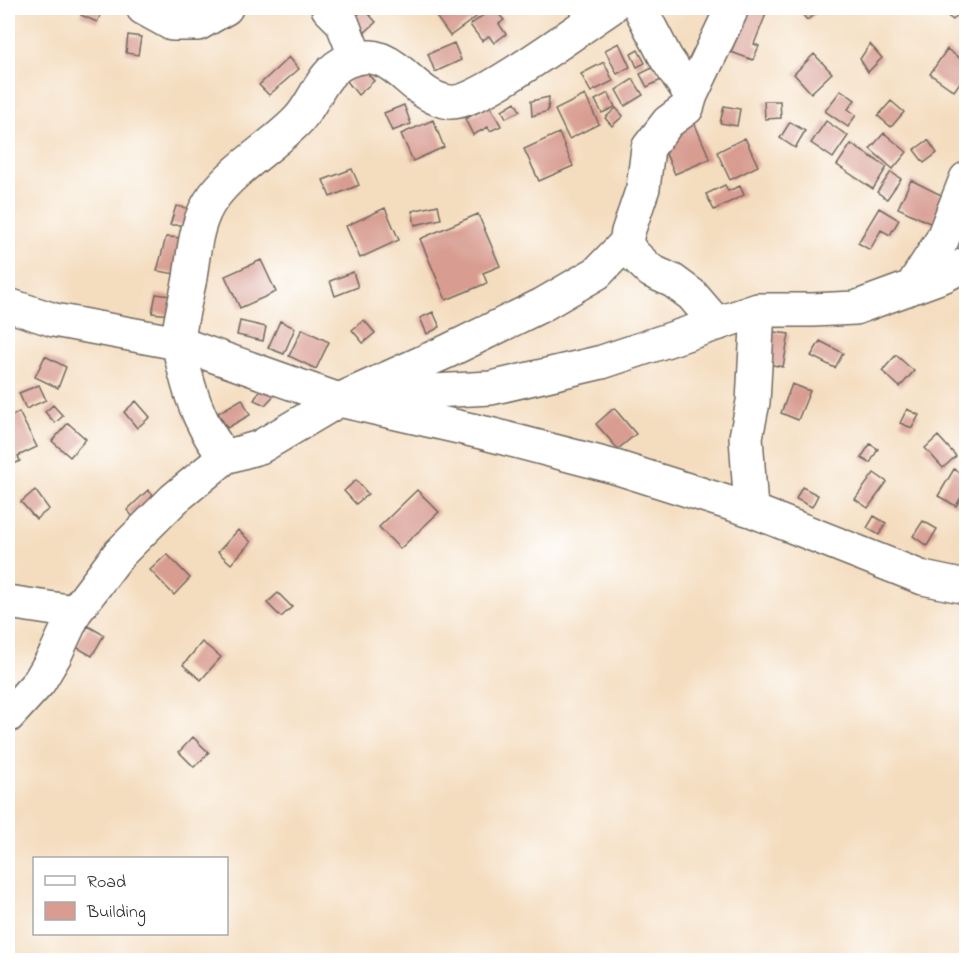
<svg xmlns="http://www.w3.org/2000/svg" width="974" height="968" viewBox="0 0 974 968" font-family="'Indie Flower',sans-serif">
<rect width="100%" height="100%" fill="#fff"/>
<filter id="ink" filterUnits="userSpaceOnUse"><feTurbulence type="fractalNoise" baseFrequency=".0167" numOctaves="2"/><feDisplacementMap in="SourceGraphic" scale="12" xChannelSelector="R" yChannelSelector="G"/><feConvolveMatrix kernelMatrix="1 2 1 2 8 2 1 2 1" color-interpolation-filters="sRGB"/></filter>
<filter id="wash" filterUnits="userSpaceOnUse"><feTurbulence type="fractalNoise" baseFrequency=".008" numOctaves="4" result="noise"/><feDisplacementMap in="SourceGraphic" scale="24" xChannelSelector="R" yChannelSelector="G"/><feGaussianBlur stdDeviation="1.35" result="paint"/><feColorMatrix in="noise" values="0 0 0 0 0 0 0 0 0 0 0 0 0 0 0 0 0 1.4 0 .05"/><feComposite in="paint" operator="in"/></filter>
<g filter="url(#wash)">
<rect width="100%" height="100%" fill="#f4ddbf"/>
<g id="blocks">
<path fill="#d89c91" d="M 84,8 L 104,8 L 97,22 L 81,15 Z
M 430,8 L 469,8 L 476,17 L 450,36 Z
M 493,8 L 504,20 L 499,24 L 506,34 L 494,43 L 489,36 L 482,41 L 470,25 Z
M 749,8 L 766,14 L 754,44 L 759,46 L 753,60 L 731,52 Z
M 797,8 L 819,8 L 821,10 L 807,20 Z
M 937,8 L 963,8 L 953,20 Z
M 364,9 L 376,22 L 359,38 L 347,25 Z
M 128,35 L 141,37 L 138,55 L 126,53 Z
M 454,43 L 461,60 L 435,72 L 428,54 Z
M 619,43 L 630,67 L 617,74 L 605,50 Z
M 870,44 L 882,58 L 868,72 L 860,59 Z
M 947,49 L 966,63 L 966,74 L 954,91 L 930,74 Z
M 638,50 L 645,63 L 637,67 L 631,54 Z
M 814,54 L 832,73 L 811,93 L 794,74 Z
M 289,57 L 299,69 L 269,95 L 259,85 Z
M 604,62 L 613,81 L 591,92 L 581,74 Z
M 358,63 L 374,81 L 358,95 L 343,76 Z
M 654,67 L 661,80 L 647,87 L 640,74 Z
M 633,79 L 643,95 L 625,106 L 616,90 Z
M 841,90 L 855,100 L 848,109 L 856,115 L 848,127 L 825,111 Z
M 608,93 L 615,107 L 602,113 L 595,100 Z
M 585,95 L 599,124 L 569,139 L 555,110 Z
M 549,97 L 548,111 L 532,116 L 531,101 Z
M 764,101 L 780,101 L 781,118 L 765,119 Z
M 891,101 L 904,112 L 891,127 L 878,116 Z
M 515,102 L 520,111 L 506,118 L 502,110 Z
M 404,105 L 411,124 L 392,131 L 384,113 Z
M 490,106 L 501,126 L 490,131 L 488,127 L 473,135 L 465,119 Z
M 724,106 L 740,109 L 737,126 L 720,123 Z
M 616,108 L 623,116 L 612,126 L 605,118 Z
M 433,120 L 444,147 L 413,161 L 401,134 Z
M 693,120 L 710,159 L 675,174 L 658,136 Z
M 826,121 L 848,136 L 833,158 L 811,143 Z
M 790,122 L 805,131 L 795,148 L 780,138 Z
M 559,133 L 573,166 L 539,181 L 524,149 Z
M 884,133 L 907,152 L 893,169 L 870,149 Z
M 745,138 L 758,166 L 730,180 L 717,152 Z
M 928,140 L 937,153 L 924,163 L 914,150 Z
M 851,144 L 887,167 L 873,189 L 837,165 Z
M 352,169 L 359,185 L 330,197 L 323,180 Z
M 891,172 L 901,179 L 887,199 L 877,192 Z
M 911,180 L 947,198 L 934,225 L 898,208 Z
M 725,185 L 728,191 L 740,186 L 744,195 L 714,210 L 706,194 Z
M 438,205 L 441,219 L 415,225 L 412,211 Z
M 176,206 L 192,209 L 188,225 L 170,225 Z
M 385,208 L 399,240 L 360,258 L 346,226 Z
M 879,208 L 899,220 L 890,235 L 881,230 L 870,250 L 858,243 Z
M 478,214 L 500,266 L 483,273 L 487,283 L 446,300 L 420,239 Z
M 166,237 L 185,238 L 176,274 L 157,271 Z
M 261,260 L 276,292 L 240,308 L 225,276 Z
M 353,272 L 358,287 L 335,296 L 330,281 Z
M 156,294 L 171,296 L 170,315 L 152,313 Z
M 433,312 L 440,327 L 427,334 L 420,318 Z
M 364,320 L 375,333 L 363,343 L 352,330 Z
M 240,321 L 266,327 L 263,341 L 237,335 Z
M 280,321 L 295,328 L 284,354 L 268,348 Z
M 302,329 L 329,342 L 316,369 L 289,356 Z
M 774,332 L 789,334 L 783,367 L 768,364 Z
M 820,341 L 843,353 L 835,368 L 811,356 Z
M 896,355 L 914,371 L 900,387 L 882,371 Z
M 45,356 L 66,367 L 58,388 L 35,377 Z
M 266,381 L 279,390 L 265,405 L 254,400 Z
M 792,384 L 810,391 L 798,420 L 781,413 Z
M 39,385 L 46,400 L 26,409 L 19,393 Z
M 242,399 L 250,415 L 227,428 L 218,413 Z
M 136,401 L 150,417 L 137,428 L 124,412 Z
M 53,405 L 63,416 L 55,423 L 45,412 Z
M 614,408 L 636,434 L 618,449 L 596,424 Z
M 907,409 L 919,415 L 912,428 L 900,423 Z
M 19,412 L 37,447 L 18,456 L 20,461 L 9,467 L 8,418 Z
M 68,423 L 86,439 L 70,457 L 52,441 Z
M 938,436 L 956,456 L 943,468 L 925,448 Z
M 870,444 L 878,449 L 870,463 L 861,458 Z
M 954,469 L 966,477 L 966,489 L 956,506 L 938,496 Z
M 874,473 L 887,482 L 868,508 L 855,499 Z
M 356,480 L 368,494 L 356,504 L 344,491 Z
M 802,487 L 818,495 L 812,507 L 796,499 Z
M 35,490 L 49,509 L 36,519 L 21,502 Z
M 148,490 L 158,501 L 136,520 L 127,510 Z
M 417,490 L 439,512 L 400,549 L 379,527 Z
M 874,516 L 886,523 L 879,535 L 867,528 Z
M 923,521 L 937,529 L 927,546 L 913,536 Z
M 238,530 L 251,542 L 231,564 L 218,552 Z
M 167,554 L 190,578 L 174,595 L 150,570 Z
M 278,593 L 292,607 L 281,617 L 267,603 Z
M 88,626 L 104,635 L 92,656 L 76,647 Z
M 202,642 L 221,657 L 201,680 L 183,665 Z
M 193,737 L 209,753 L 194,767 L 179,752 Z"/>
</g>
</g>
<g filter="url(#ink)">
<use href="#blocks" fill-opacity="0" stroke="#71695f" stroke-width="1.5"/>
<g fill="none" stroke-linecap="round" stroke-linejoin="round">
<g stroke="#71695f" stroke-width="36">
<path id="minor" d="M 143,8 L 172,24 L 198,24 L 226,8
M 328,8 L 342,22 L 356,58
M 640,8 L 666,58 L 691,95 L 687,108 L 668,122 L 648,148 L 643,188 L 628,232 L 626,243 L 632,253 L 651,271 L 673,281 L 692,295 L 717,324
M 691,95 L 730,13 L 731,8
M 913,285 L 942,240 L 966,179
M 8,305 L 54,320 L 178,343 L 339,400 L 485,433 L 615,467 L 751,510 L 923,578 L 966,587
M 368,396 L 393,393 L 491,388 L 602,362 L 758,310 L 812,310 L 855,308 L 945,275 L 966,264
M 225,457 C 204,431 193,404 185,372 C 183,363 180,354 179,345 C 177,330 187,295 190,278 C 194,250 196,219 214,196 C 237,166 272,147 298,120 C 316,101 321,72 347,61 C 395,41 408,97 450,102 C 478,105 582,26 610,8
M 751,510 L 746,437 L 753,402 L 758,310
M 8,602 L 75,612
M 8,716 L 39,682 L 55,655 L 75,612 L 119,554 L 174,499 L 225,457 L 260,447 L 339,400 L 448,351 L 542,305 L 597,273 L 626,243"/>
</g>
<use href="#minor" stroke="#fff" stroke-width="33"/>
</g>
</g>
<rect width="974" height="968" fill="none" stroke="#fff" stroke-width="30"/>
<rect x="33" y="857" width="195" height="78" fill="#ffffff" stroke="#aaaaaa" stroke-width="1.5"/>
<rect x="45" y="876" width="30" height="9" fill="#ffffff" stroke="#aaaaaa" stroke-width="1.5"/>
<text x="87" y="887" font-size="18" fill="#2b2b2b">Road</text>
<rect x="45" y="902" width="30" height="18" fill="#d89c91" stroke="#aaaaaa" stroke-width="1.5"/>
<text x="87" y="917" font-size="18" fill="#2b2b2b">Building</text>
</svg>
